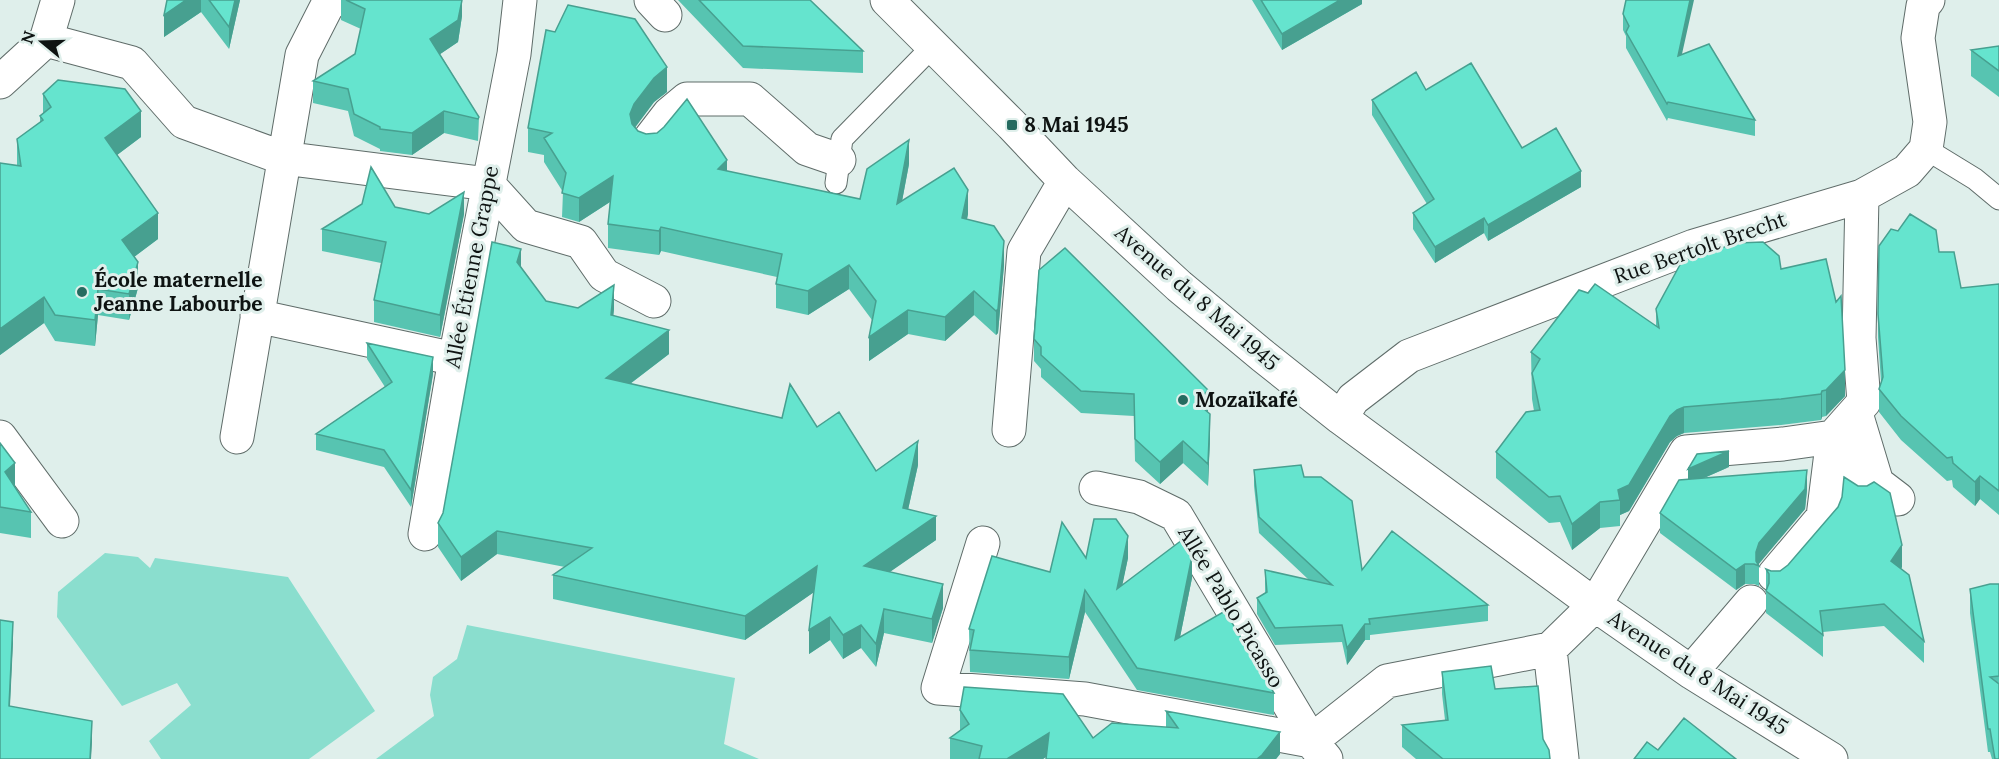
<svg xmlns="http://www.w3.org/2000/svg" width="1999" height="759" viewBox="0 0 1999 759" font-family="Lora,serif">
<rect width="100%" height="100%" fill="#dfefeb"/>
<path fill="#8adece" d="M 105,553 L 138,557 L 150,568 L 155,558 L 288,577 L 375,711 L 309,759 L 161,759 L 149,741 L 191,705 L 177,683 L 122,706 L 57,617 L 58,592 Z
M 467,625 L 735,678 L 724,744 L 759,759 L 376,759 L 434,716 L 430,695 L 433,677 L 457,659 Z"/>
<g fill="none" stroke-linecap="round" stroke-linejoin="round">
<g stroke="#5f6c69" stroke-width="23">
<path id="lane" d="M 1926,149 L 1975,179 L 1999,199
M 836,183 L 842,139 L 933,46"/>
</g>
<g stroke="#5f6c69" stroke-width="35">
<path id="street" d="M 651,0 L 665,15
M 887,0 L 1012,125 L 1065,181 L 1179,286 L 1263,356 L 1341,418 L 1595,605 L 1691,672 L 1831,759
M 46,40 L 132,63 L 184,122 L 283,158 L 488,184 L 526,226 L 581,242 L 604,275 L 654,301
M 0,82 L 46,40 L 58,0
M 649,140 L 669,114 L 687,99 L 750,99 L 807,149 L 839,160
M 257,316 L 455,359
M 1341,418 L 1353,399 L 1409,356 L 1694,246 L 1862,196 L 1907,171 L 1926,149 L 1930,122 L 1918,38 L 1923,6 L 1928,0
M 1009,430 L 1024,251 L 1065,181
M 0,437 L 62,521
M 237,437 L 302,55 L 327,6 L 334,0
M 1096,488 L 1139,497 L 1176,515 L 1311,741 L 1326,759
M 425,534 L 455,359 L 514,54 L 520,0
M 983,543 L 938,688 L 1085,699 L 1311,741 L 1387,681 L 1550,649 L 1595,605 L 1686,452 L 1783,444 L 1833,437 L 1864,402 L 1859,338 L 1862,196
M 1774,575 L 1823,517 L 1833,437 L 1845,459 L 1842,471 L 1862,490 L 1852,439 L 1858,420 L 1877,483 L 1898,499
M 1550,649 L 1562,759
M 1691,672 L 1751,602"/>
</g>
<use href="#lane" stroke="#fff" stroke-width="21"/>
<use href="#street" stroke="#fff" stroke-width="33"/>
</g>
<path fill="#57c4b1" d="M 167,0 L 240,0 L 229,49 L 201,12 L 164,37 Z
M 341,0 L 462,0 L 462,16 L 458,42 L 440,54 L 479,117 L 478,141 L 444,133 L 412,155 L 380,151 L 380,149 L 354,136 L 348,111 L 313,103 L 313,81 L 355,54 L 361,29 L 341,20 Z
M 678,0 L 810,0 L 863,51 L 863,73 L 743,68 Z
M 1252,0 L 1362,0 L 1362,4 L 1282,50 Z
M 1623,14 L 1682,54 L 1755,120 L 1755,136 L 1668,118 L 1667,121 L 1626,48 L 1626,36 L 1623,30 Z
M 1999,46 L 1999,97 L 1971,76 L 1971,50 Z
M 1426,90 L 1522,148 L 1581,187 L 1488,241 L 1484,233 L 1435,263 L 1413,229 L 1413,213 L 1427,204 L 1372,115 L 1372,100 Z
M 667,92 L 654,102 L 635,127 L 638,131 L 727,171 L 860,199 L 909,164 L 902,201 L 968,214 L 967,219 L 1004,265 L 998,333 L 996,335 L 974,315 L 945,341 L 908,334 L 869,361 L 872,320 L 849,289 L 808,315 L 776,308 L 776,284 L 777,277 L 661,251 L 659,255 L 608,248 L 608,224 L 610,202 L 579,222 L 562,217 L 563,192 L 544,162 L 544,155 L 528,152 L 528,128 Z
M 43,94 L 141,137 L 117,155 L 158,239 L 134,257 L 138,288 L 129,320 L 98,315 L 95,346 L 55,341 L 44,323 L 0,355 L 0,163 L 17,166 L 17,139 L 40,123 L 40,116 L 43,113 Z
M 395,207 L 429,214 L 464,214 L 440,337 L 374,322 L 374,300 L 381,263 L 322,251 L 322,229 Z
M 1939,252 L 1961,288 L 1999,284 L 1999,515 L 1980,499 L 1975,506 L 1953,487 L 1952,480 L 1947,481 L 1901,440 L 1879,412 L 1879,389 L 1881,382 L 1878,337 L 1878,314 Z
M 521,267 L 546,301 L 578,308 L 614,309 L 613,316 L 669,354 L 630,384 L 817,427 L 876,471 L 918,465 L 908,510 L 936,540 L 889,572 L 943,608 L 932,643 L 884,633 L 876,667 L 861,648 L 843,659 L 830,640 L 809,654 L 814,592 L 745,640 L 553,599 L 553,575 L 565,567 L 497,554 L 461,581 L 438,547 L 438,523 L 443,513 Z
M 1781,269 L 1845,396 L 1826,416 L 1822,417 L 1821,420 L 1781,425 L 1684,433 L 1677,436 L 1670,442 L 1629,511 L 1620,515 L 1620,526 L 1600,528 L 1572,550 L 1560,522 L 1549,523 L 1496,478 L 1496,452 L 1534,411 L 1532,399 L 1531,352 L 1656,326 L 1656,309 Z
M 1034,339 L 1208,413 L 1210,436 L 1208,486 L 1183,463 L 1160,484 L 1135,461 L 1134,416 L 1081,413 L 1041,377 L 1041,369 L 1034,361 Z
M 367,343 L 433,374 L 411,507 L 384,467 L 316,450 L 316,434 L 385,387 L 367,359 Z
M 0,443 L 15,488 L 31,512 L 31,538 L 0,533 Z
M 1729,467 L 1704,478 L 1807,490 L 1805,509 L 1759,563 L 1759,586 L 1754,584 L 1745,584 L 1736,590 L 1660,533 L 1660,513 L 1688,479 Z
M 1254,470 L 1304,477 L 1362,570 L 1488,605 L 1488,621 L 1370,635 L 1370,640 L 1365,640 L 1347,665 L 1342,642 L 1275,645 L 1257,614 L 1257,598 L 1265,593 L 1265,570 L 1309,580 L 1259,533 L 1254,486 Z
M 1086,558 L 1128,558 L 1122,585 L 1192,578 L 1180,637 L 1274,693 L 1274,715 L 1137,690 L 1085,612 L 1069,679 L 970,672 L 969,629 L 1050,572 Z
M 1902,567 L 1901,569 L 1924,641 L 1924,663 L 1884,626 L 1823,632 L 1823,657 L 1766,613 L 1766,569 L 1771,571 Z
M 1999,584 L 1999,759 L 1992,759 L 1990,752 L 1988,752 L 1970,613 L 1970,589 Z
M 1442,672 L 1495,689 L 1543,739 L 1550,759 L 1416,759 L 1402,747 L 1402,725 L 1445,720 L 1442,694 Z
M 960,710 L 1093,738 L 1166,727 L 1166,711 L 1280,754 L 1276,759 L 1046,759 L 1046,757 L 1043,759 L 950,759 L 950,738 L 960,731 Z"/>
<path fill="#47a090" d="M 186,0 L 201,0 L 201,12 L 164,37 L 164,15 Z
M 235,0 L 240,0 L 229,49 L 229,27 Z
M 462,0 L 462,16 L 458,42 L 430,61 L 430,39 Z
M 1340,0 L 1362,0 L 1362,4 L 1282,50 L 1282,34 Z
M 1690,0 L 1694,0 L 1678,72 L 1678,56 Z
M 667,67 L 667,92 L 654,102 L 634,129 L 630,138 L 630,114 L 634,104 L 654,78 Z
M 141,111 L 141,137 L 105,164 L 105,138 Z
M 444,111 L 444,133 L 412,155 L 412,133 Z
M 909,140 L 909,164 L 897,228 L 897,204 Z
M 727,160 L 727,184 L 718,169 Z
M 1581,171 L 1581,187 L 1488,241 L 1488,225 Z
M 613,176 L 613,200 L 579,222 L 579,198 Z
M 968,190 L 968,214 L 962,242 L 962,218 Z
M 464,192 L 464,214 L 440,337 L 440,315 Z
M 158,213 L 158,239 L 122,266 L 122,240 Z
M 1484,218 L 1484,233 L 1435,263 L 1435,247 Z
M 661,227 L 661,251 L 659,255 L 659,231 Z
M 1004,241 L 1004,265 L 998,333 L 996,335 L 996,311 Z
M 521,249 L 521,272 L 517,262 Z
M 138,262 L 138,288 L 129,320 L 129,294 Z
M 849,265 L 849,289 L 808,315 L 808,291 Z
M 614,285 L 614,309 L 611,339 L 611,315 Z
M 98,289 L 98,315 L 95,346 L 95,320 Z
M 974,291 L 974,315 L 945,341 L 945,317 Z
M 44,297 L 44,323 L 0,355 L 0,329 Z
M 908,310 L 908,334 L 869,361 L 869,337 Z
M 669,330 L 669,354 L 606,402 L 606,378 Z
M 433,357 L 433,374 L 411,507 L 411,490 Z
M 1845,370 L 1845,396 L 1826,416 L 1826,390 Z
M 1208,390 L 1208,412 L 1197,403 Z
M 1822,391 L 1822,417 L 1821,420 L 1821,394 Z
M 1684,407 L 1684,433 L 1677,436 L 1670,442 L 1629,511 L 1620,515 L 1620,500 L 1618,490 L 1670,416 L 1677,410 Z
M 1210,414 L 1210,436 L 1208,486 L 1208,464 Z
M 918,441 L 918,465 L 903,532 L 903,508 Z
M 1183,441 L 1183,463 L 1160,484 L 1160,462 Z
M 1729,451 L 1729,467 L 1688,485 L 1688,469 Z
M 15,463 L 15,489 L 5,472 Z
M 1807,470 L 1807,490 L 1805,509 L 1758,565 L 1756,564 L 1756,552 L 1759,543 Z
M 1980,476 L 1980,499 L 1975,506 L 1975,482 Z
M 1600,502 L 1600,528 L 1572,550 L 1572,524 Z
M 936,516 L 936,540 L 864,590 L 864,566 Z
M 497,531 L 497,554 L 461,581 L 461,557 Z
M 1128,536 L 1128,558 L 1117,611 L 1117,589 Z
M 1902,545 L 1902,567 L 1891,583 L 1891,561 Z
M 1192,556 L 1192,578 L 1175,662 L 1175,640 Z
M 1745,564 L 1745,584 L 1736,590 L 1736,570 Z
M 817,566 L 817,590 L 745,640 L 745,616 Z
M 943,584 L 943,608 L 932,643 L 932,619 Z
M 1085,590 L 1085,612 L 1069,679 L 1069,657 Z
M 884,609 L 884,633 L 876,667 L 876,644 Z
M 830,617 L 830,640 L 809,654 L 809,630 Z
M 13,622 L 13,643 L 9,727 L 9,706 Z
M 1365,624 L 1365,640 L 1347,665 L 1347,648 Z
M 861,625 L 861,648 L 843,659 L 843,635 Z
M 92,721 L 92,742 L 91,759 L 90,759 Z
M 1280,732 L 1280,754 L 1276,759 L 1257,759 Z
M 1049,733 L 1049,755 L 1043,759 L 1007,759 Z"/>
<path fill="#65e4ce" stroke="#47a090" stroke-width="1.5" d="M 167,0 L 186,0 L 164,15 Z
M 209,0 L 235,0 L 229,27 Z
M 346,0 L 462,0 L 458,20 L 430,39 L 479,117 L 478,119 L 444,111 L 412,133 L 380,129 L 380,127 L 354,114 L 348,89 L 313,81 L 355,54 L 365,9 Z
M 699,0 L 810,0 L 863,51 L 743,46 Z
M 1261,0 L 1340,0 L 1282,34 Z
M 1626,0 L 1690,0 L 1678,56 L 1709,44 L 1755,120 L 1668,102 L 1667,104 L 1626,32 L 1629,26 L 1623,14 Z
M 568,5 L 635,19 L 667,67 L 654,78 L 634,104 L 630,114 L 632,124 L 638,131 L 646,134 L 657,133 L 664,127 L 687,99 L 727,160 L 718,169 L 860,199 L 867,169 L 909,140 L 897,204 L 954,168 L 968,190 L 962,218 L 994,226 L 1004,241 L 998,309 L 996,311 L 974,291 L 945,317 L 908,310 L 869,337 L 876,301 L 849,265 L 808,291 L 776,284 L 782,254 L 661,227 L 659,231 L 608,224 L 613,176 L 579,198 L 562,193 L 566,173 L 544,138 L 552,133 L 528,128 L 546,30 L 555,32 Z
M 1999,46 L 1999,71 L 1971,50 Z
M 1471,63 L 1522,148 L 1556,128 L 1581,171 L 1488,225 L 1484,218 L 1435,247 L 1413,213 L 1434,199 L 1372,100 L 1416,72 L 1426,90 Z
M 58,80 L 125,89 L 141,111 L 105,138 L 158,213 L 122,240 L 138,262 L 129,294 L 98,289 L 95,320 L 55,315 L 44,297 L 0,329 L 0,163 L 21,166 L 17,139 L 43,120 L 40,116 L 51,107 L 43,94 Z
M 371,167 L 395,207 L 429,214 L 464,192 L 440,315 L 374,300 L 386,242 L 322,229 L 362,204 Z
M 1910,214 L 1936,230 L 1939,252 L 1954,252 L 1961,288 L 1999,284 L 1999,491 L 1980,476 L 1975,482 L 1953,463 L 1952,457 L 1947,458 L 1901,416 L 1879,389 L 1883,377 L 1878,314 L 1879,246 L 1891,229 L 1898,231 Z
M 492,242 L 521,249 L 517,262 L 546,301 L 578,308 L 614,285 L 611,315 L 669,330 L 606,378 L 782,418 L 790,384 L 817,427 L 839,412 L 876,471 L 918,441 L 903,508 L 936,516 L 864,566 L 943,584 L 932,619 L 884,609 L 876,644 L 861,625 L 843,635 L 830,617 L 809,630 L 817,566 L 745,616 L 553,575 L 592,548 L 497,531 L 461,557 L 438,523 L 443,513 Z
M 1763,242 L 1779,256 L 1781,269 L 1826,259 L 1836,302 L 1841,296 L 1845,370 L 1826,390 L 1822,391 L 1821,394 L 1781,399 L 1684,407 L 1677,410 L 1670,416 L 1629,485 L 1618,490 L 1620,500 L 1600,502 L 1572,524 L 1560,496 L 1549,497 L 1496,452 L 1526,412 L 1540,410 L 1532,373 L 1540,359 L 1531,352 L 1579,290 L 1588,293 L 1595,284 L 1659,328 L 1656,309 L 1682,261 L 1736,243 Z
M 1065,248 L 1208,390 L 1197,403 L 1210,414 L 1208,464 L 1183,441 L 1160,462 L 1135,439 L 1134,394 L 1081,391 L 1041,355 L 1041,347 L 1034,339 L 1039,270 Z
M 367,343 L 433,357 L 411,490 L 384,450 L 316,434 L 392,382 Z
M 0,443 L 15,463 L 5,472 L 31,512 L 0,507 Z
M 1729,451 L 1688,469 L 1697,454 Z
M 1301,465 L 1304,477 L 1321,477 L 1352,501 L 1362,570 L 1392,531 L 1488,605 L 1369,619 L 1370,624 L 1365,624 L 1347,648 L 1342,625 L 1275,628 L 1257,598 L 1267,592 L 1265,570 L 1332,585 L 1259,517 L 1254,470 Z
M 1807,470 L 1805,489 L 1759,543 L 1756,552 L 1756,561 L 1759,566 L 1754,564 L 1745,564 L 1736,570 L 1660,513 L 1679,480 Z
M 1844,477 L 1858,486 L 1867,486 L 1874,482 L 1890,493 L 1902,545 L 1891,561 L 1909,575 L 1924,641 L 1884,604 L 1820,611 L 1823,635 L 1766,591 L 1769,583 L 1769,574 L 1766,569 L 1771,571 L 1780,571 L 1788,565 L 1838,507 L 1842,497 Z
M 1094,519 L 1116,519 L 1128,536 L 1117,589 L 1182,540 L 1192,556 L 1175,640 L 1225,611 L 1274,693 L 1137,668 L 1085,590 L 1069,657 L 970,650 L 974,630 L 969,629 L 992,556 L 1050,572 L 1062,522 L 1086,558 Z
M 1990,584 L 1999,584 L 1999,676 L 1990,677 L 1999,684 L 1999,759 L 1995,759 L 1990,729 L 1988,729 L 1970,589 Z
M 0,620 L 13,622 L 9,706 L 92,721 L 90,759 L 0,759 Z
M 1491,666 L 1495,689 L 1538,686 L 1543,739 L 1549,750 L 1550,759 L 1443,759 L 1402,725 L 1448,720 L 1442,672 Z
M 964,687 L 1063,694 L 1093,738 L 1112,723 L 1178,728 L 1166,711 L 1280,732 L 1262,755 L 1257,759 L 1046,759 L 1049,733 L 1007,759 L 979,759 L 982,746 L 950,738 L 969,724 L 960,710 Z
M 1684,718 L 1736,759 L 1634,759 L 1647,742 L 1658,750 Z"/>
<g fill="#256b60" stroke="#dfefeb" stroke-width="2">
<rect x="1006" y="119" width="12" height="12" rx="3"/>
<circle cx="82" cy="292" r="6"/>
<circle cx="1183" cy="400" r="6"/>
</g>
<g text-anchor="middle" stroke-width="6" stroke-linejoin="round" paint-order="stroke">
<g font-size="21" font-weight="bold" fill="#0e1312" stroke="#dfefeb" text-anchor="start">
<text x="1024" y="132">8 Mai 1945</text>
<text x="94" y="287">École maternelle<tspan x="94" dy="24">Jeanne Labourbe</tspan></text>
<text x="1195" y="407">Mozaïkafé</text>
</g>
<g font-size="21" fill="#0e1312" stroke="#dfefeb">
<text transform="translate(1700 248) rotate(-19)" y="7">Rue Bertolt Brecht</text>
<text transform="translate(472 267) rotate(-79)" y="7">Allée Étienne Grappe</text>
<text transform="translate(1197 298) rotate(41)" y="7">Avenue du 8 Mai 1945</text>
<text transform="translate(1231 607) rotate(59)" y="7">Allée Pablo Picasso</text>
<text transform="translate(1698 673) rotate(33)" y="7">Avenue du 8 Mai 1945</text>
</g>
</g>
<g transform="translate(42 42) rotate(289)" stroke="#dfefeb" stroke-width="4.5" paint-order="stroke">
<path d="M0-4.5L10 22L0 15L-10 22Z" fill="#0e1312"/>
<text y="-9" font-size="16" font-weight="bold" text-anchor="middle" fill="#0e1312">N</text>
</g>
</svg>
